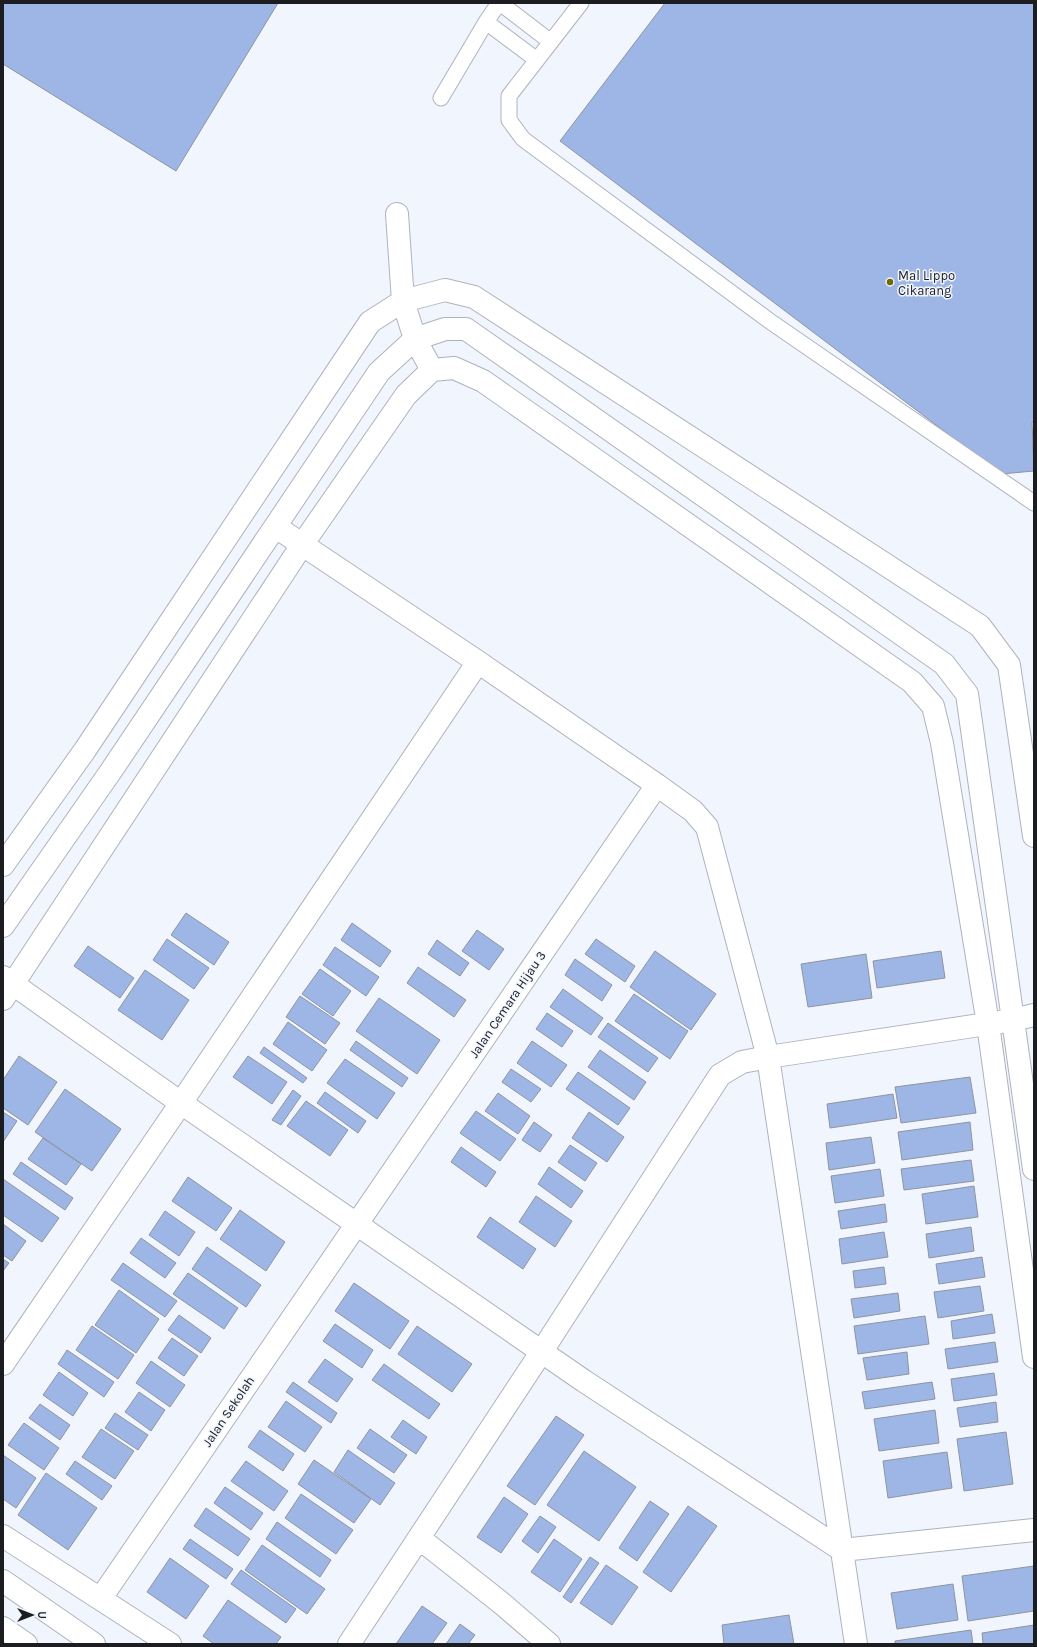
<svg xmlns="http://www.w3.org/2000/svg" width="1037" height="1647" viewBox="0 0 1037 1647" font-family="Karla,sans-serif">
<rect width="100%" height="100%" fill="#f1f5fd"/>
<path fill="#9eb6e5" stroke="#8e94a0" d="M 3,3 L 278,3 L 176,171 L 3,64 Z
M 665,3 L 1034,3 L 1034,422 L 1032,422 L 1034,471 L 1001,474 L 560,141 Z
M 186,913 L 229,942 L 214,965 L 171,935 Z
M 352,923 L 391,951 L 380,967 L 341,940 Z
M 477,930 L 504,949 L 489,970 L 462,951 Z
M 167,939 L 209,968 L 194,989 L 153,960 Z
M 596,939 L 635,966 L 625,982 L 585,954 Z
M 437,940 L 469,963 L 460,976 L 428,954 Z
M 88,946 L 134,978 L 120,998 L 74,966 Z
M 335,947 L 379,977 L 366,996 L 323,965 Z
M 655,951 L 716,994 L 691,1030 L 630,987 Z
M 941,951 L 945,978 L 877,988 L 873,961 Z
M 866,954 L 872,998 L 808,1007 L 801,964 Z
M 575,959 L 612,985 L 602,1001 L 565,975 Z
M 418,967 L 466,1000 L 454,1017 L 407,983 Z
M 320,969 L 351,991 L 333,1016 L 302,994 Z
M 145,970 L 189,1000 L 162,1040 L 118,1010 Z
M 563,989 L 603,1018 L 591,1035 L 550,1007 Z
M 634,994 L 688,1031 L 670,1059 L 615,1021 Z
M 300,996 L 340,1023 L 325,1044 L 286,1017 Z
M 379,998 L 440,1040 L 417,1074 L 356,1031 Z
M 547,1013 L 573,1031 L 562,1047 L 536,1029 Z
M 288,1022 L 327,1050 L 312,1071 L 273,1044 Z
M 608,1023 L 658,1058 L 648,1072 L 598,1037 Z
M 356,1041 L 408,1078 L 402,1087 L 350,1050 Z
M 532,1041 L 567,1065 L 551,1087 L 517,1063 Z
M 264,1047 L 307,1078 L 303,1083 L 260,1053 Z
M 600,1050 L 646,1082 L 634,1100 L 588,1067 Z
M 19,1056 L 57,1082 L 28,1125 L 3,1108 L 3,1080 Z
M 248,1056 L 287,1082 L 272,1104 L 233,1077 Z
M 345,1059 L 395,1093 L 377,1119 L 327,1083 Z
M 511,1069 L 541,1089 L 531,1102 L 502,1082 Z
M 578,1072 L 630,1108 L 618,1125 L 566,1089 Z
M 970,1077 L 976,1113 L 901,1123 L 895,1087 Z
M 65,1089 L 121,1129 L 92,1171 L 35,1132 Z
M 293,1090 L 301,1096 L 281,1125 L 272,1120 Z
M 325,1092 L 366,1121 L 358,1133 L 317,1103 Z
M 498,1093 L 530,1116 L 518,1134 L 485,1111 Z
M 893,1094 L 897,1118 L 830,1128 L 827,1104 Z
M 306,1101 L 348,1130 L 330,1156 L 287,1126 Z
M 476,1111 L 516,1139 L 500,1161 L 460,1133 Z
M 3,1112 L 17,1121 L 3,1142 Z
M 589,1112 L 624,1137 L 607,1162 L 572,1138 Z
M 534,1122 L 552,1135 L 540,1152 L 522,1140 Z
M 970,1122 L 973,1150 L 902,1160 L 898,1132 Z
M 871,1137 L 875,1163 L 829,1170 L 826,1143 Z
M 43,1138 L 81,1164 L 66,1185 L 28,1159 Z
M 570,1145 L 597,1163 L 585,1181 L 558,1162 Z
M 461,1147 L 496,1172 L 486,1187 L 451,1162 Z
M 971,1160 L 974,1181 L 904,1190 L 901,1169 Z
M 21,1162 L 73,1198 L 65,1210 L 13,1174 Z
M 549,1167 L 583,1191 L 571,1208 L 538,1184 Z
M 880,1169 L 884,1196 L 835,1203 L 831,1176 Z
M 188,1177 L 232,1208 L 216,1231 L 172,1201 Z
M 3,1179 L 59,1218 L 42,1242 L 3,1215 Z
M 974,1186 L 978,1217 L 926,1224 L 922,1194 Z
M 536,1196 L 572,1221 L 555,1247 L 519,1222 Z
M 885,1204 L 887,1222 L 841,1229 L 838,1211 Z
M 240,1210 L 285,1242 L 266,1271 L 220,1239 Z
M 165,1211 L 195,1232 L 179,1256 L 149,1235 Z
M 490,1217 L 536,1249 L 523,1269 L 477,1237 Z
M 3,1224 L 26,1241 L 12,1261 L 3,1255 Z
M 971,1227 L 974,1251 L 929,1258 L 926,1234 Z
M 884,1232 L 888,1257 L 842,1264 L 839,1239 Z
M 141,1238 L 176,1263 L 165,1278 L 130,1253 Z
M 207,1247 L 261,1285 L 246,1307 L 192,1269 Z
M 982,1257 L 985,1277 L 939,1284 L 936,1264 Z
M 3,1259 L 9,1263 L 3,1271 Z
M 123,1263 L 177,1301 L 165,1317 L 111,1280 Z
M 884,1267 L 886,1284 L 855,1288 L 853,1271 Z
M 188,1273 L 238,1308 L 224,1329 L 173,1294 Z
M 354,1283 L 409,1321 L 390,1349 L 335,1311 Z
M 980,1286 L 984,1311 L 938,1318 L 934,1292 Z
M 119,1290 L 159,1319 L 136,1353 L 95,1325 Z
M 898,1293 L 900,1311 L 854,1318 L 851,1299 Z
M 992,1314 L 995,1333 L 953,1339 L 951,1321 Z
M 179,1315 L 211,1338 L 201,1353 L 168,1330 Z
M 925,1316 L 929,1344 L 858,1354 L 854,1326 Z
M 335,1324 L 373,1350 L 362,1368 L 323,1341 Z
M 92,1326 L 134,1355 L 118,1379 L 76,1350 Z
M 417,1326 L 472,1364 L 452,1392 L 398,1354 Z
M 172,1338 L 198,1356 L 184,1376 L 158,1358 Z
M 995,1342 L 998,1362 L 948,1369 L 945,1349 Z
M 67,1350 L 114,1382 L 104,1397 L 58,1364 Z
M 907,1352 L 909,1374 L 867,1380 L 863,1358 Z
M 325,1359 L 353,1379 L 337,1402 L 308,1382 Z
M 151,1361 L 185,1385 L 170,1407 L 136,1383 Z
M 384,1364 L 440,1404 L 429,1419 L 372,1380 Z
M 59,1372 L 88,1393 L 73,1416 L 43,1395 Z
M 994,1373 L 997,1395 L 954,1401 L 951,1379 Z
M 293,1382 L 337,1413 L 331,1423 L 286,1392 Z
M 932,1382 L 935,1399 L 865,1409 L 862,1392 Z
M 139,1392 L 165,1410 L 151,1431 L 125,1412 Z
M 286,1401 L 322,1427 L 305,1452 L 268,1427 Z
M 996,1402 L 998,1422 L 960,1427 L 957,1408 Z
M 40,1404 L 70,1425 L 60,1440 L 29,1418 Z
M 935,1410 L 939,1443 L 879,1451 L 874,1419 Z
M 115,1413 L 148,1435 L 138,1450 L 105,1428 Z
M 556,1416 L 584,1435 L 535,1505 L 507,1486 Z
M 403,1420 L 427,1437 L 416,1454 L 391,1437 Z
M 24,1423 L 59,1448 L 44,1470 L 8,1445 Z
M 101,1429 L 134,1451 L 115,1479 L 82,1457 Z
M 370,1429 L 407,1455 L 394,1473 L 357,1448 Z
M 260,1430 L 294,1454 L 283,1471 L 248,1447 Z
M 1006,1432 L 1013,1484 L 964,1491 L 957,1439 Z
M 348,1450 L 395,1483 L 380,1505 L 334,1472 Z
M 584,1451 L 636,1487 L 599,1541 L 547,1505 Z
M 947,1452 L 952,1488 L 888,1498 L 883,1461 Z
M 3,1455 L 36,1478 L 16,1508 L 3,1499 Z
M 314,1460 L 371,1499 L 354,1523 L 298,1484 Z
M 75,1461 L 112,1486 L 102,1500 L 66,1474 Z
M 246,1461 L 288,1491 L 274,1511 L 231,1481 Z
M 46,1473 L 97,1508 L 68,1550 L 18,1515 Z
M 225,1487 L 263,1513 L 251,1530 L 214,1503 Z
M 301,1494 L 353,1530 L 336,1554 L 285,1518 Z
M 504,1497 L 528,1514 L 501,1553 L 477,1537 Z
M 650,1501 L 669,1514 L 637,1561 L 619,1548 Z
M 688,1506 L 717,1526 L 671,1592 L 643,1572 Z
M 206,1508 L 250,1539 L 238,1556 L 194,1526 Z
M 540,1516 L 556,1527 L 538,1553 L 522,1541 Z
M 277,1522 L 331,1560 L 320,1577 L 266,1539 Z
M 190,1539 L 233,1569 L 226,1579 L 183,1549 Z
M 554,1539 L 582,1559 L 560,1592 L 531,1572 Z
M 262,1545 L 325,1589 L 307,1614 L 245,1570 Z
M 590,1557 L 599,1563 L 571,1603 L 563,1597 Z
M 170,1558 L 209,1586 L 186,1619 L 147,1592 Z
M 606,1565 L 638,1587 L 612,1625 L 580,1603 Z
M 1034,1566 L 1034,1611 L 968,1621 L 962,1576 Z
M 241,1570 L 296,1609 L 286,1623 L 231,1584 Z
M 953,1584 L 958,1620 L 897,1629 L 891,1593 Z
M 228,1600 L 281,1637 L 276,1644 L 214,1644 L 203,1636 Z
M 422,1606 L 447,1623 L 432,1644 L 396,1644 Z
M 789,1615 L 794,1644 L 724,1644 L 722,1625 Z
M 460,1624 L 475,1635 L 468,1644 L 446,1644 Z
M 1034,1625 L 1034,1644 L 983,1644 L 982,1633 Z
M 971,1630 L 973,1644 L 895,1644 L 895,1641 Z"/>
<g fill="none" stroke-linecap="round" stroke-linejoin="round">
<g stroke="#adb3be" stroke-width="17">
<path id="lane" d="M 500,3 L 551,42
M 581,3 L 509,96 L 509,120 L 523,139 L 771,322 L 1034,503
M 486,22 L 537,60
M 441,98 L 486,22 L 499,3"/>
</g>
<g stroke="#adb3be" stroke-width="24">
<path id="street" d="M 397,214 L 403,301 L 415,339 L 432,370
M 276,527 L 478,662 L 657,785 L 693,811 L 707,827 L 768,1057 L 856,1644
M 3,865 L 85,750 L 370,322 L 403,301 L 445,290 L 474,297 L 980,626 L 1009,665 L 1034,836
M 3,926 L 111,771 L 379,372 L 415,339 L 445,329 L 466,329 L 944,664 L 967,694 L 1034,1169
M 3,977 L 181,1103 L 584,1381 L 842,1550 L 1034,1530
M 3,999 L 302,545 L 406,395 L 432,370 L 454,368 L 483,381 L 912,682 L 933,706 L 942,743 L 988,1024 L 1034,1357
M 3,1364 L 181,1103 L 478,662
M 3,1536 L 170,1644
M 419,1538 L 500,1602 L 549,1644
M 3,1581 L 94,1644
M 101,1598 L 657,785
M 3,1628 L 26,1644
M 349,1644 L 542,1351 L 720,1075 L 742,1062 L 768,1057 L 1013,1020 L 1034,1015"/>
</g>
<use href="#lane" stroke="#fff" stroke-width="15"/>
<use href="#street" stroke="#fff" stroke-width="22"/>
</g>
<circle fill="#6d6b09" stroke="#f1f5fd" stroke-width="1.5" cx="890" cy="282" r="4"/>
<g text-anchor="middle" stroke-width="3" stroke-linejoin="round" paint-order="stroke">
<g font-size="13" fill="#1b1d21" stroke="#f1f5fd" text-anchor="start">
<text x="898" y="280">Mal Lippo<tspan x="898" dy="15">Cikarang</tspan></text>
</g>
<g font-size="13" fill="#1b1d21" stroke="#f1f5fd">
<text transform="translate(507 1004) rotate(-56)" y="5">Jalan Cemara Hijau 3</text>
<text transform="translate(228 1411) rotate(-56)" y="5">Jalan Sekolah</text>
</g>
</g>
<rect width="1037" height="1647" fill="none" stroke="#1b1d21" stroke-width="8"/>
<g transform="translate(32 1615) rotate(90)" stroke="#f1f5fd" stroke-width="3" paint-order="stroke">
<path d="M0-3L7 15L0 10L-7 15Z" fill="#1b1d21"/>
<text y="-6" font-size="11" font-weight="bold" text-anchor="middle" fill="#1b1d21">U</text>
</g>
</svg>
